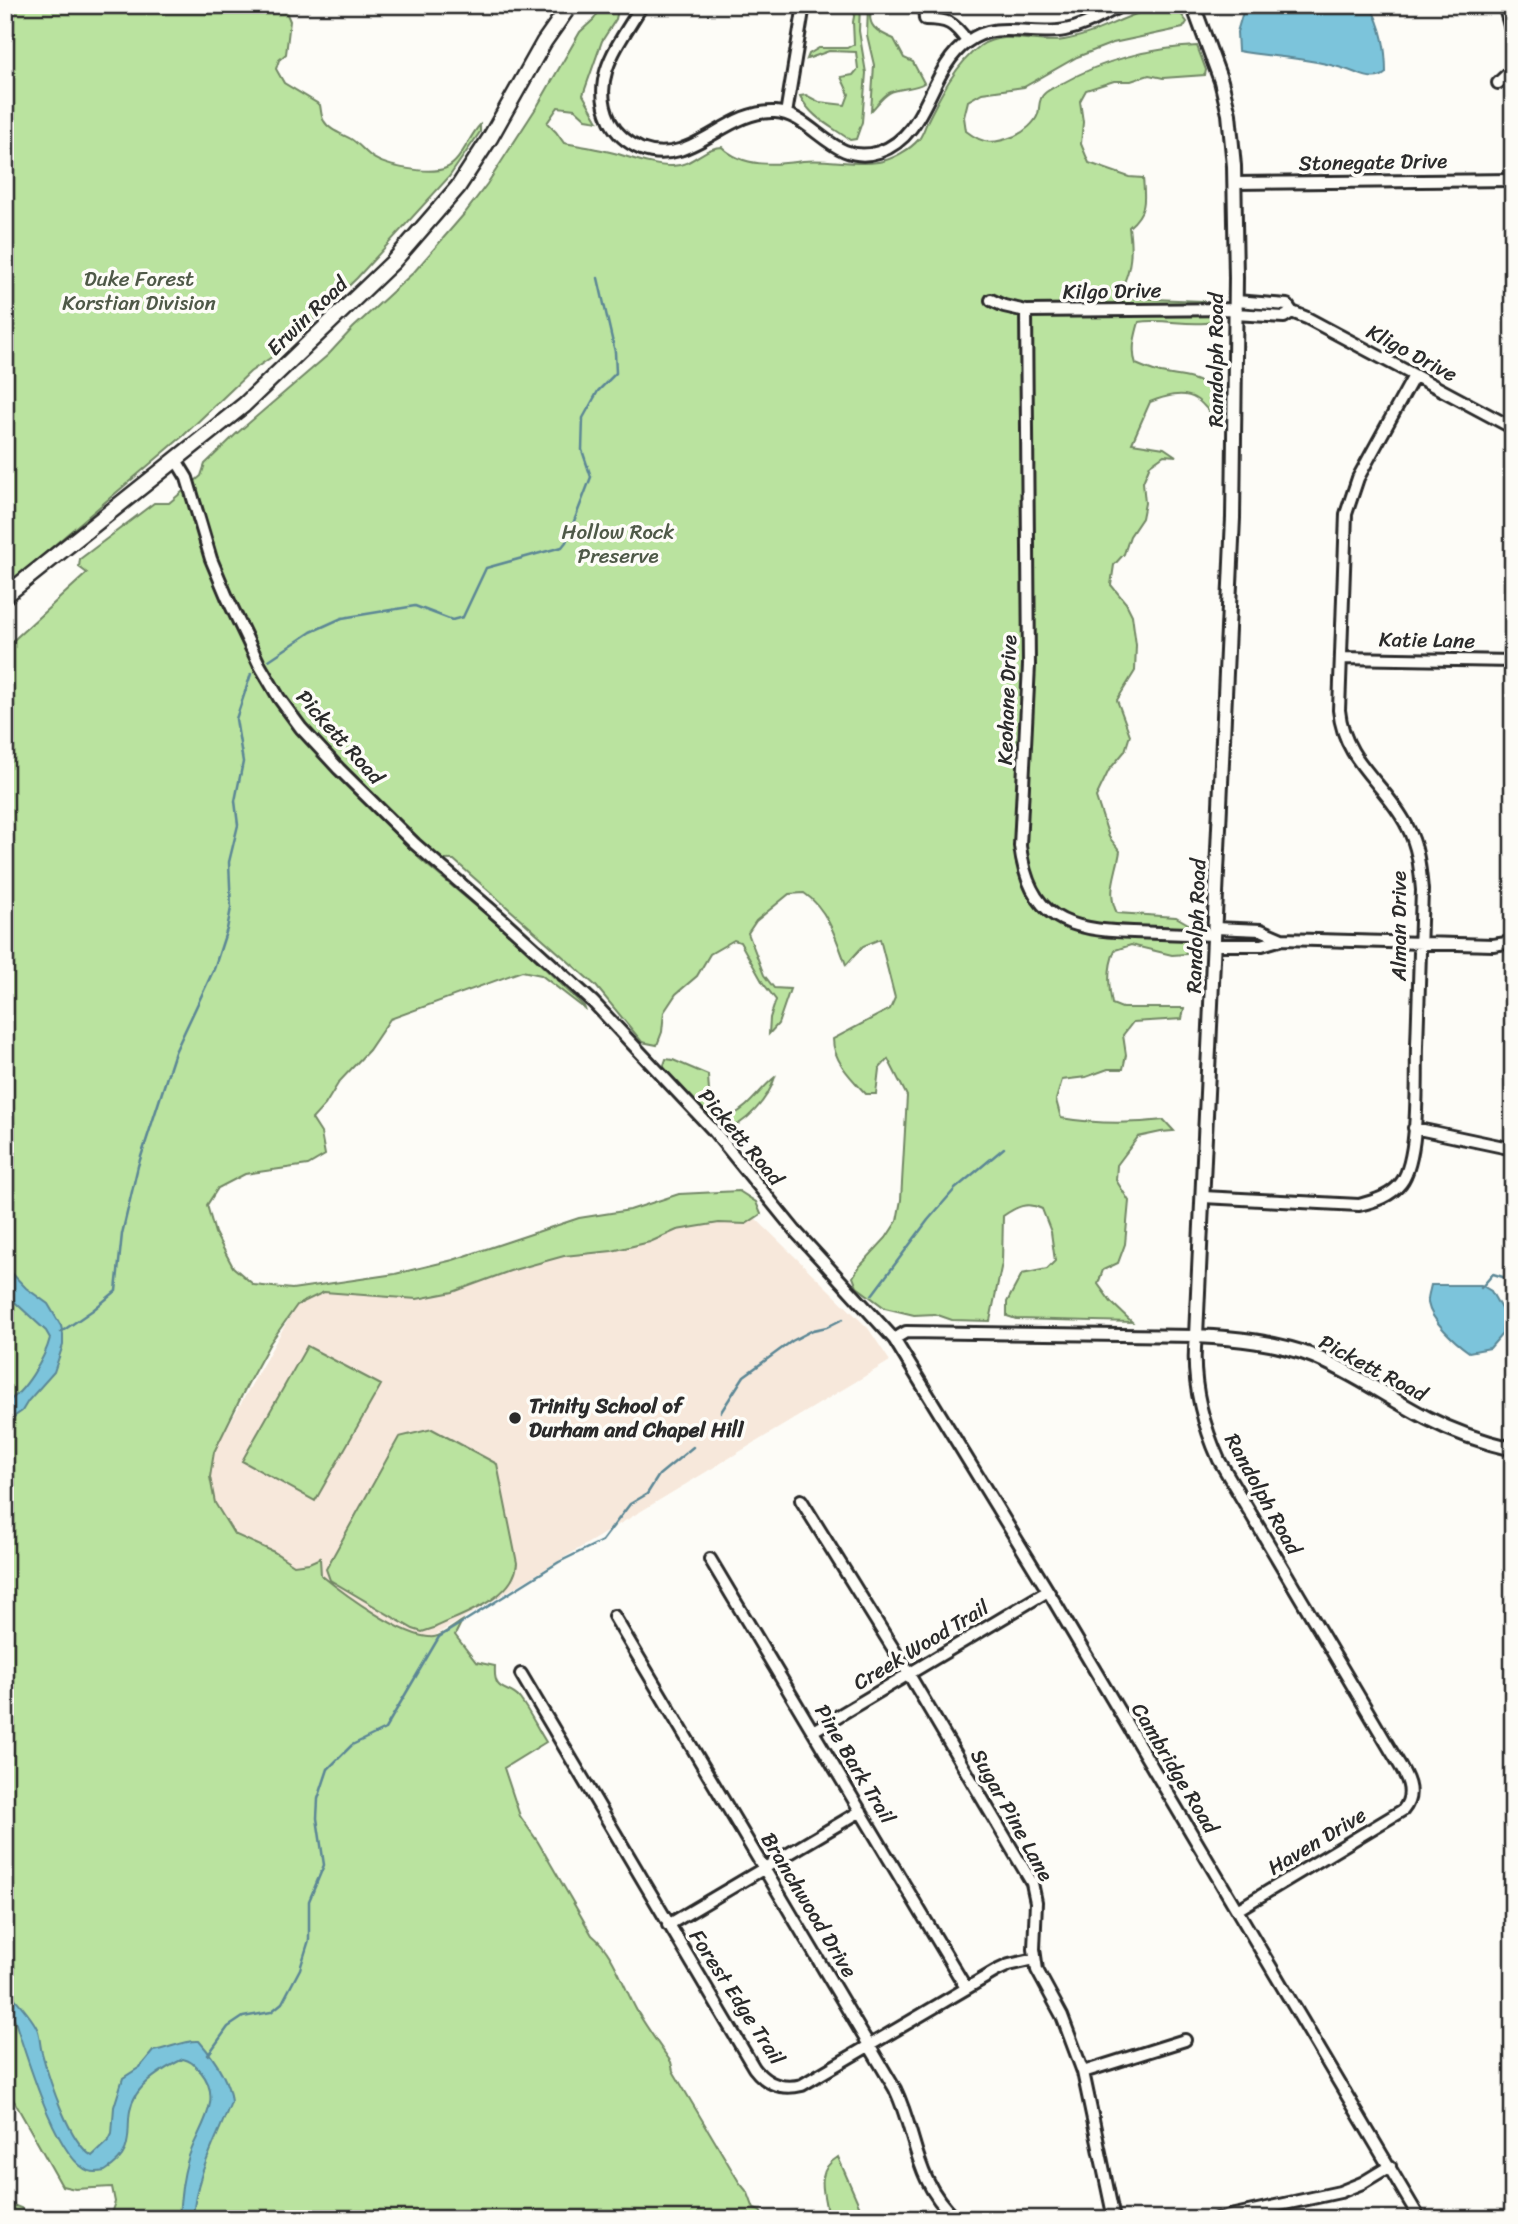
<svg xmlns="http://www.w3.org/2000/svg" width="1518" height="2224" viewBox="0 0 1518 2224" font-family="Sriracha,sans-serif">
<rect width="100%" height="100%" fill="#fdfcf7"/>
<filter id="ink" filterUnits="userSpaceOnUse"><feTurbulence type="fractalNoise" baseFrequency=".0143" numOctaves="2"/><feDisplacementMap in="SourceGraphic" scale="14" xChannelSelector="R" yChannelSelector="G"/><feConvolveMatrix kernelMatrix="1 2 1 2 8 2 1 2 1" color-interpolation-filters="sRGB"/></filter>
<g filter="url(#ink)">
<path fill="#f7e8db" d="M 747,1210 L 868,1328 L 890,1361 L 424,1642 L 212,1520 L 201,1474 L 301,1297 Z"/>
<path fill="#bae39f" stroke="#728765" stroke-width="2" d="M 5,5 L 283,5 L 290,21 L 286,54 L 279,60 L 276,69 L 284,83 L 320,105 C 321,109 321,117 324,121 C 329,130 342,134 351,139 C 359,144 364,151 372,157 C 386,167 430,175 446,168 C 462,161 468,137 480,125 L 480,132 L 449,177 L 357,278 L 310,323 L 276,354 L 250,372 L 183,436 L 5,587 Z
M 603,5 L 619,5 L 616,19 L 602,41 L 583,95 L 598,121 L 586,119 L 575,109 L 558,107 L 547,123 L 556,132 L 564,143 C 582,146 600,149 618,154 C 635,159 653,166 672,166 C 693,166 703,147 722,147 C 743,168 776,165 803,161 C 827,158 853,166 878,162 C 891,160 910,150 919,139 C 923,134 925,126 928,120 C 941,94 956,64 980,46 C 1005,29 1036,45 1064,40 C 1102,34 1136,6 1175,6 L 1187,22 L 1183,28 L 1113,43 L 1077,57 L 1024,87 L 982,93 L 968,101 L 964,117 L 966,131 C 984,145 994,144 1015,136 C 1024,132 1035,123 1038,114 C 1040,107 1038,99 1044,94 C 1049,89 1057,86 1063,83 C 1103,60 1151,48 1197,46 L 1206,70 L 1205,75 L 1163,78 L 1149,75 L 1131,81 L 1114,81 L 1086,90 L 1080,101 L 1083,122 L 1081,144 L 1089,163 L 1129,177 L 1143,178 C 1145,200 1147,212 1129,227 C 1132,250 1132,268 1121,289 L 1126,298 L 1203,301 L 1212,313 L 1213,322 C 1189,327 1164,318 1139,322 C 1135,336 1131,350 1136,364 C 1143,367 1150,370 1157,372 C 1186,380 1216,373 1214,415 C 1206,410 1203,403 1196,399 C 1183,390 1163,397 1150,402 L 1132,443 L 1164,448 L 1176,456 L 1164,455 L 1150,465 L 1143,482 L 1145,503 L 1142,518 L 1130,536 L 1124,554 L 1114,565 L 1111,585 L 1126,603 L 1132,615 L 1136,645 L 1135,671 L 1117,700 L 1130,735 L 1125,751 L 1109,770 L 1096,797 L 1109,837 L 1120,851 C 1117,873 1106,892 1117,913 L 1176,917 L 1190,925 L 1186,954 L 1172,955 L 1131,945 L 1115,950 C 1107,968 1108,986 1112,1004 L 1122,1008 L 1184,1008 L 1182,1019 L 1133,1022 L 1123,1035 L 1126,1055 L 1123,1069 L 1108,1069 L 1086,1077 L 1062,1080 L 1056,1100 L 1061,1118 C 1095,1124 1130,1124 1164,1120 L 1174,1131 L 1161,1132 L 1138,1137 L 1117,1165 L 1116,1180 L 1129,1201 L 1125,1244 L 1118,1263 L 1103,1270 L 1098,1284 L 1111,1302 L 1132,1322 L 1016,1319 L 1007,1316 L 1007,1302 L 1022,1274 L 1047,1269 L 1055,1261 L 1051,1232 L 1042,1209 C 1027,1201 1016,1207 1003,1216 L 1002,1263 L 990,1321 L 952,1320 L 935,1314 L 914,1315 L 885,1308 L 857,1287 L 853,1277 L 860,1266 L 886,1238 L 897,1221 L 901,1200 L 907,1096 L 888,1059 L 879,1069 L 876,1094 L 866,1094 C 852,1079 833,1061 833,1039 L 890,1009 L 895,998 L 880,939 L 863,946 L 846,965 C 837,940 827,908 804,893 L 789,894 L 756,921 L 748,933 L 764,975 L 774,988 L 790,989 L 778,1024 L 769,1034 L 770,1018 L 776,1000 L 763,983 L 740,942 L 734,940 L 710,954 L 697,976 L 676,994 L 664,1012 L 662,1032 L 657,1045 L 642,1042 L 596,986 L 454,860 L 420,859 L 509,934 L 584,1006 L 585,1009 L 541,975 L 522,971 L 390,1019 L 369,1050 L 339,1082 L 325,1105 L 312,1119 L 321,1133 L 325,1155 L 308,1165 L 245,1174 L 218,1188 L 207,1205 L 215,1233 L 233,1267 L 254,1285 L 292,1289 L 395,1274 L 453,1260 L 579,1218 L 630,1210 L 679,1194 L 739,1191 L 756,1202 L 761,1214 L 746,1224 L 719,1223 L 677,1230 L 650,1242 L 612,1251 L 564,1256 L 510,1271 L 453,1292 L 417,1299 L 324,1292 L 297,1305 L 270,1343 L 246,1387 L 214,1452 L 210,1477 L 215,1503 L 234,1534 L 274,1552 L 294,1565 L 309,1563 L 320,1558 L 321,1575 C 343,1593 406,1640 434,1637 C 442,1636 454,1626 462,1621 L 455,1635 L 476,1662 L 495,1666 C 493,1695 509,1685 520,1699 C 530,1712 537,1728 546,1742 L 504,1768 L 520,1816 L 538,1842 L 592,1935 C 614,1953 623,1986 637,2011 C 647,2028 659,2045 671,2062 L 673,2071 L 739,2182 L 748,2193 L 754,2209 L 760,2211 L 765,2219 L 109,2219 L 115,2202 L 112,2187 L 75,2189 L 62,2186 L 5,2085 L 5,648 L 87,573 L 79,567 L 80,559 L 154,503 L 169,503 L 201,476 L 205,464 L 235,435 L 328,355 L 353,328 L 414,272 L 465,213 L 487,184 L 538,105 L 580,32 L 594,19 Z
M 856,5 L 860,5 L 859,31 L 866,73 L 862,122 L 856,139 L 850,140 C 831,126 811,118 800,96 L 806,95 L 819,102 L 845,105 L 849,94 L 841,77 L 853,75 L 858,69 L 856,52 L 829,51 L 807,59 L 809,54 L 819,48 L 847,48 L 854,44 L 853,22 Z
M 868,5 L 872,5 C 865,26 877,32 894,39 L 904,58 L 913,62 L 924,83 C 913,90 900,87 889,93 C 882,97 877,105 871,111 L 874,65 L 867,35 Z
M 666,1059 L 673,1060 L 708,1075 L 709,1092 L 715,1107 L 731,1116 C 750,1107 759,1090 775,1077 C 769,1098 745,1126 724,1130 L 710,1120 L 663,1068 Z
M 307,1346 L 381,1385 L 315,1501 L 242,1461 Z
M 432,1429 L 497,1464 L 517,1563 C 515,1599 462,1614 434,1628 L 422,1632 L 413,1629 L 330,1580 L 326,1569 L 399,1437 Z
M 838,2157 L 865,2219 L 828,2219 C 825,2194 813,2172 838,2157 Z
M 5,2202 L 21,2208 L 31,2219 L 5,2219 Z"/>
<path fill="#7bc4db" stroke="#5b8795" stroke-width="2" d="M 1245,5 L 1370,5 C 1382,28 1386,48 1386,73 C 1377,81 1367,77 1356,73 C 1319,58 1278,58 1238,51 L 1237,32 Z
M 5,1266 L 26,1288 L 48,1304 L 61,1326 L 63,1334 L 63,1345 L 54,1372 L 28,1401 L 22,1411 L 5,1423 L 5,1403 C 24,1394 45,1358 50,1338 L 46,1331 L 5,1293 Z
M 1431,1285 L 1481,1285 L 1491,1291 L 1504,1314 L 1502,1334 L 1490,1348 L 1469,1352 C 1455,1342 1431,1321 1428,1303 C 1427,1298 1430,1290 1431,1285 Z
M 5,1987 C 14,1998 34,2018 38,2031 C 40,2038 40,2046 42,2053 C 49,2079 69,2142 92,2156 L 109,2140 L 112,2134 L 114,2107 L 123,2078 L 140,2067 L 153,2051 C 169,2049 183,2040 199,2041 C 214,2058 229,2079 231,2102 C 216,2141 195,2176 193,2219 L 179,2219 C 180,2198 182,2179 188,2159 C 197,2129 225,2101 201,2072 C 195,2066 192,2061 183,2059 C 167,2067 146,2079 136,2095 C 119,2123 143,2148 105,2171 C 100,2172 94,2173 89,2171 C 54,2159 22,2040 10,2006 L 5,2000 Z"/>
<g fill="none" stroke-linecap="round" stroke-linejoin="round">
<path stroke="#5b8795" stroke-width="2.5" d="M 269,660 L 311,632 L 342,618 L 415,606 L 452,620 L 463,617 L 486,568 L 562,547 L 566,542 L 591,477 L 582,450 L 583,418 L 598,391 L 616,373 L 615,352 L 598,278
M 1481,1288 L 1493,1274 L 1513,1280
M 872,1295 L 928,1220 L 955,1189 L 1004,1148
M 61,1332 L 93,1310 L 116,1291 L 122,1234 L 138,1166 L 175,1052 L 214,969 L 227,929 L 231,908 L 229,862 L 238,825 L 235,801 L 243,762 L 236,719 L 251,674
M 721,1412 L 744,1376 L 792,1341 L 813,1330 L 827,1327 L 843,1319
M 208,2055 L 228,2027 L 243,2017 L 271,2012 L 282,2003 L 300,1969 L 309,1940 L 309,1901 L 324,1865 L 317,1818 L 318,1799 L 328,1769 L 352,1745 L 385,1729 L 439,1637 L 559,1562 L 602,1541 L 630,1504 L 647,1494 L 659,1475 L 693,1447"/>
<g stroke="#2b2b2b" stroke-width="16">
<path id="minor" d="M 642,5 C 620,43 589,77 610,121 C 617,135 628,143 641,149 C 692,168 725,109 775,112 C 813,114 833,167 879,152 C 929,135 928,70 967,42 C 997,19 1031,37 1065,30 C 1087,26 1103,14 1123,5
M 924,5 L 925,19 C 948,19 954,23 967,41
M 1504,5 L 1513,36
M 1498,83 L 1513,69
M 786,114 L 804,5
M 1235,183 L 1513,180
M 991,300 L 1004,306 L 1026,311 L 1235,309
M 1236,301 L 1287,305 L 1292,312 L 1307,318 L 1513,428
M 1026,311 L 1029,665 L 1020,846 C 1029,919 1067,930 1133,932 C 1161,933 1188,934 1215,935
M 1235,314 L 1284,317 L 1292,312
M 176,460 L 187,478 L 211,559 L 227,597 L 259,664 L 279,698 L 301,728 L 339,769 L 415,844 L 503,920 L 593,1002 L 713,1130 L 796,1232 L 894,1339 L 1048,1591 L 1420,2219
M 1341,658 L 1513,661
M 1215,928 L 1261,930 L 1282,939
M 1215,945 L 1262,945 L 1282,939 L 1493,945 L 1513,942
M 1414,1128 L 1513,1149
M 1203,1197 L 1359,1205 C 1375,1201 1391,1196 1401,1183 C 1420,1158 1416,1078 1417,1046 C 1419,994 1420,942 1422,890 C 1420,868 1418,846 1407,826 C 1385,783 1344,762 1339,710 L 1346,514 L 1358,478 L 1414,376
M 894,1339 L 906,1332 L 1196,1336 C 1191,1378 1202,1422 1219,1460 L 1390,1749 C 1401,1768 1420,1790 1403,1810 L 1237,1910
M 801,1500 L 904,1666 L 1032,1883 L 1036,1902 L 1034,1949 L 1037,1970 L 1062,2016 L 1083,2072 L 1114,2219
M 710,1559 L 966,1988
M 614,1616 L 895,2089 C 918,2137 913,2179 956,2219
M 521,1674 L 754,2068 C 766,2084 782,2090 802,2085 L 996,1971 L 1009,1965 L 1035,1959
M 813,1731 L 1048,1591
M 668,1925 L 861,1811
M 1083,2072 L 1185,2040
M 1216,2219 L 1340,2192 L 1362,2183 L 1390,2166"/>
</g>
<g stroke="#2b2b2b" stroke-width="18">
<path id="tertiary" d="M 1193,5 L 1221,81 L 1229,114 L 1234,166 L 1236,278 L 1233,518 L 1196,1336 C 1236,1338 1276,1342 1313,1356 C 1353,1372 1388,1398 1427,1418 C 1454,1432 1483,1442 1513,1449"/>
</g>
<g stroke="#2b2b2b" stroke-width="19">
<path id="secondary" d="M 5,596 L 244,405 L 393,262 L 458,187 L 490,138 L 544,42 L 570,5"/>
</g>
<use href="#minor" stroke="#fdfcf7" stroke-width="10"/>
<use href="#tertiary" stroke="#fdfcf7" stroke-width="12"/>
<use href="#secondary" stroke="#fdfcf7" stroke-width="14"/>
</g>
</g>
<circle fill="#2b2b2b" stroke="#fdfcf7" stroke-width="2.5" cx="515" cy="1418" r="7"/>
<g text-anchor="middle" stroke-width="7" stroke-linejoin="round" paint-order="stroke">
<g font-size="21" fill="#2b2b2b" stroke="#fdfcf7">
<text transform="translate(1373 162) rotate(-1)" y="7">Stonegate Drive</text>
<text transform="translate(1112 291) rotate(-1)" y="7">Kilgo Drive</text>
<text transform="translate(307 316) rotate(-44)" y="7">Erwin Road</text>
<text transform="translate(1412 353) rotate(28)" y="7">Kligo Drive</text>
<text transform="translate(1216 360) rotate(-90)" y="7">Randolph Road</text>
<text transform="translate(1427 640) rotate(1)" y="7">Katie Lane</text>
<text transform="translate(1007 700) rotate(-88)" y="7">Keohane Drive</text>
<text transform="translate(340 737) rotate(48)" y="7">Pickett Road</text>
<text transform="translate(1196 926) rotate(-88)" y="7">Randolph Road</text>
<text transform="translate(1399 926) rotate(-90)" y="7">Alman Drive</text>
<text transform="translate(741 1137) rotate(50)" y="7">Pickett Road</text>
<text transform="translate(1373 1368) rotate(28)" y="7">Pickett Road</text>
<text transform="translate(1263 1494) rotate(61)" y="7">Randolph Road</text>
<text transform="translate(921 1645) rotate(-31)" y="7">Creek Wood Trail</text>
<text transform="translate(855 1764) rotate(59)" y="7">Pine Bark Trail</text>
<text transform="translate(1175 1768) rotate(59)" y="7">Cambridge Road</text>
<text transform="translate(1012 1815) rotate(61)" y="7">Sugar Pine Lane</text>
<text transform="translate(1317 1841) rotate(-31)" y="7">Haven Drive</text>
<text transform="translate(809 1905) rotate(59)" y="7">Branchwood Drive</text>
<text transform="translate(737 1997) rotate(57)" y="7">Forest Edge Trail</text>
</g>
<g font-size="21" fill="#4f5948" stroke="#fdfcf7">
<text x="139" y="286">Duke Forest<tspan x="139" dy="24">Korstian Division</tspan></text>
<text x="618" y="539">Hollow Rock<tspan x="618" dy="24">Preserve</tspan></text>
</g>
<g font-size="21" font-weight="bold" fill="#2b2b2b" stroke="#fdfcf7" text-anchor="start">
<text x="529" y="1413">Trinity School of<tspan x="529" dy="24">Durham and Chapel Hill</tspan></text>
</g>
</g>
<rect width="1518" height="2224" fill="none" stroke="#fdfcf7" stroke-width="28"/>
<rect x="14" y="14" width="1490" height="2196" fill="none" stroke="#2b2b2b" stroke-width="2.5" filter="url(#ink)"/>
</svg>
